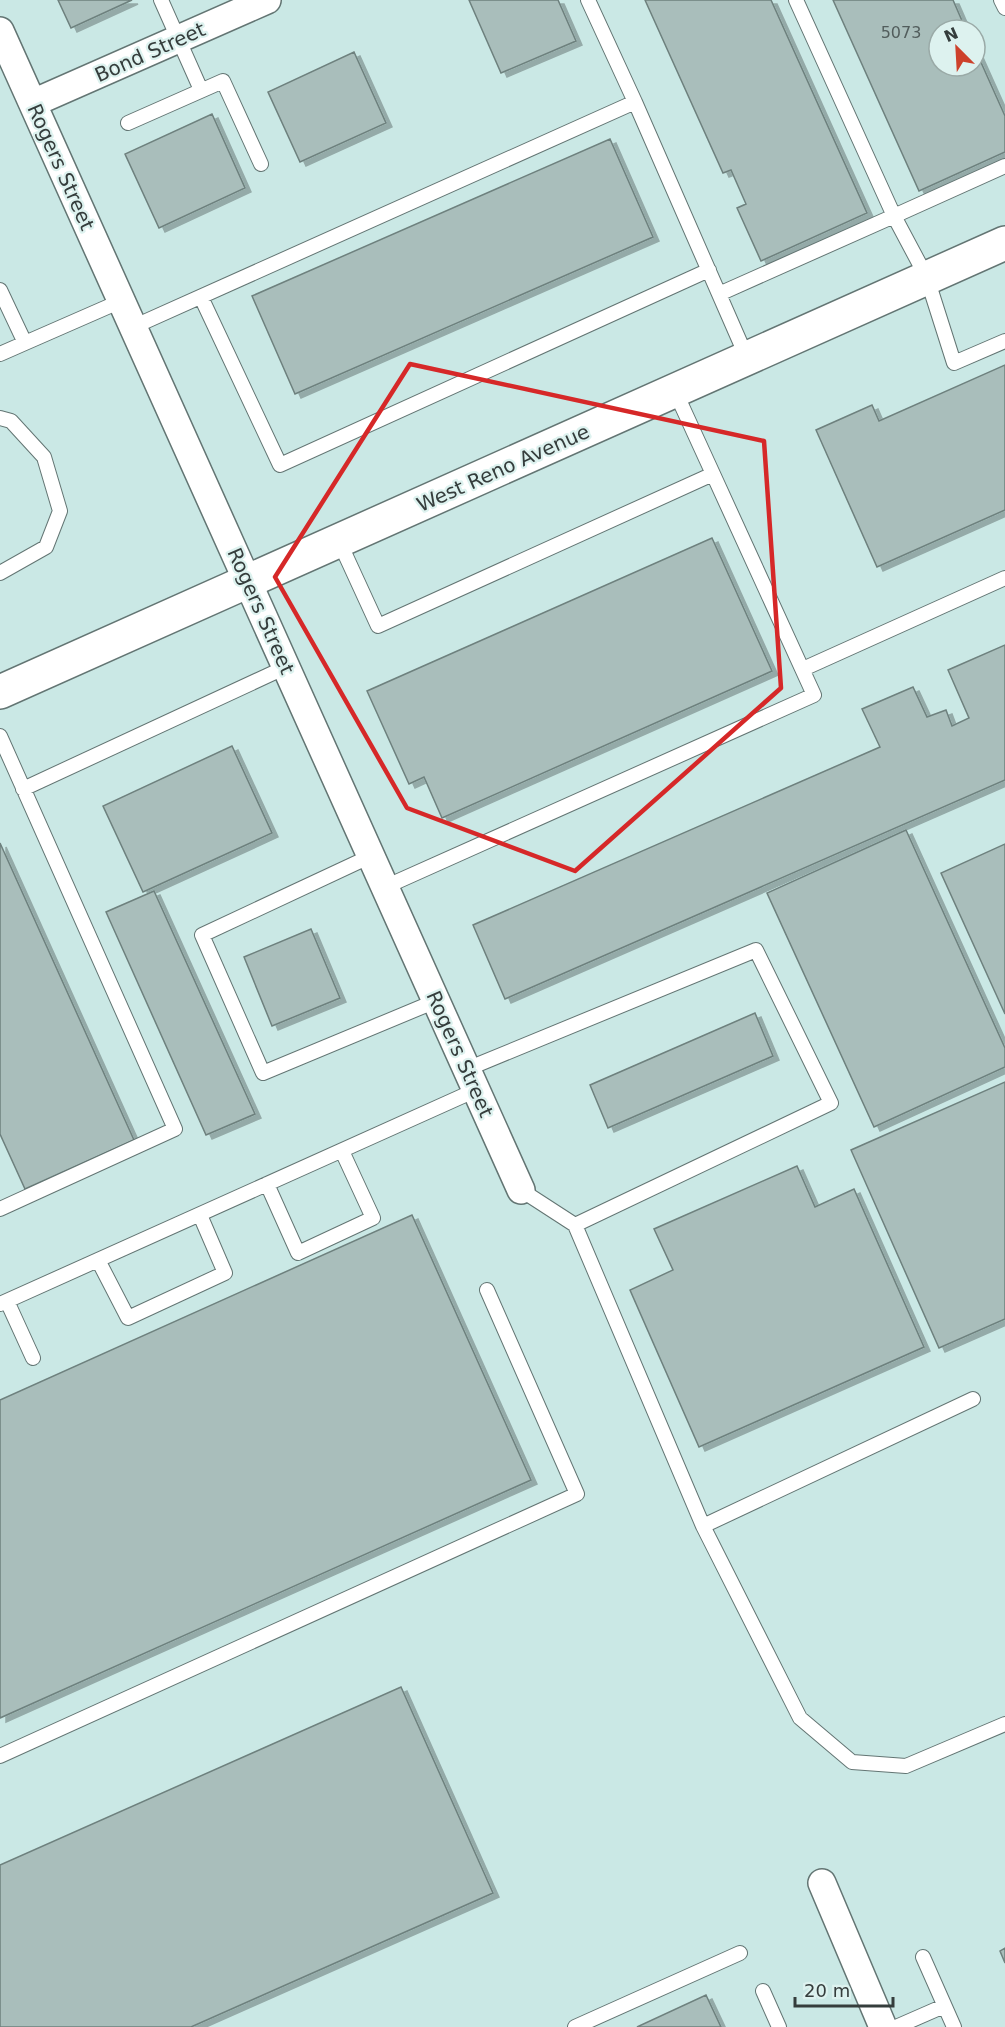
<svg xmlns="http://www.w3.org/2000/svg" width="1005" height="2027" viewBox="0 0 1005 2027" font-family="'DejaVu Sans',sans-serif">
<defs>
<filter id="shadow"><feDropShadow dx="6" dy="4" stdDeviation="0" flood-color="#0004"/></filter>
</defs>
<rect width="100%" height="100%" fill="#ddf2ef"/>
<path fill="#cae8e5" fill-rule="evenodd" d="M 0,0 L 1005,0 L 1005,2027 L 0,2027 ZM 939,30 L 975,30 L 975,66 L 939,66 Z"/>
<path fill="#a9bebb" stroke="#6e817e" stroke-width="1.5" filter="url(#shadow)" d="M 58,0 L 132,0 L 71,28 Z
M 469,0 L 558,0 L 576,41 L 501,73 Z
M 645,0 L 771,0 L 867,213 L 761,261 L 737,208 L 746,204 L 731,170 L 723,173 Z
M 833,0 L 953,0 L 966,30 L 939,30 L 939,66 L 975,66 L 975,49 L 1005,116 L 1005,152 L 919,191 Z
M 354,52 L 386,123 L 300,162 L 268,92 Z
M 212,114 L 245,188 L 159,228 L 125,154 Z
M 610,139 L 653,237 L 295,394 L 252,296 Z
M 1005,365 L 1005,510 L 877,567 L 816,430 L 872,405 L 879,421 Z
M 712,538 L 772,671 L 442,818 L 424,777 L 409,784 L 367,691 Z
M 1005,645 L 1005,780 L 505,999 L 473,925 L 880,747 L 862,709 L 913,687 L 927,717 L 946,710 L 952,726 L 969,718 L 948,670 Z
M 232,746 L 272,833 L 143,892 L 103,806 Z
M 906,830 L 1005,1048 L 1005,1067 L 874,1127 L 767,893 Z
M 0,843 L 134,1140 L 25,1189 L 0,1134 Z
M 1005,844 L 1005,1014 L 941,873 Z
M 154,891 L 255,1114 L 206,1135 L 106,912 Z
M 311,929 L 340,998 L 272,1026 L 244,957 Z
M 755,1013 L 773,1056 L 608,1128 L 590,1085 Z
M 1005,1082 L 1005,1319 L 939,1348 L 851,1150 Z
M 797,1166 L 815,1207 L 854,1189 L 924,1347 L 699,1447 L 630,1290 L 673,1270 L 654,1229 Z
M 412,1215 L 531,1480 L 0,1718 L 0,1400 Z
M 401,1687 L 493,1893 L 191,2027 L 0,2027 L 0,1865 Z
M 1005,1948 L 1005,1963 L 1000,1951 Z
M 706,1995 L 721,2027 L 637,2027 Z"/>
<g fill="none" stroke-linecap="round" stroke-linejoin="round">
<g stroke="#637573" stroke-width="16">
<path id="service" d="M 161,0 L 201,90
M 1001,0 L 1005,8
M 635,102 L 747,358
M 128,123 L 223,81 L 261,164
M 1005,166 L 894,216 L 927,278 L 954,363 L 1005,341
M 0,290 L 25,343 L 0,354
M 719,294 L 894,216 L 796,0
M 201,297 L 280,465 L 709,270
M 133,327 L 635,102 L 588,0
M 25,343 L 121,301
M 0,418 L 11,421 L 44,457 L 60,511 L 46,547 L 0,573
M 339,541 L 378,626 L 713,474 L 675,391
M 803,669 L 1005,578
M 0,736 L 175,1129 L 0,1209
M 23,789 L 286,667
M 371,856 L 202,935 L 263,1073 L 436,1001
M 385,887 L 814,695 L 713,474
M 467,1069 L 756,950 L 831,1103 L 575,1225 L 703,1526 L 973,1399
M 267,1184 L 298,1253 L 373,1218 L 342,1151
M 521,1190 L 575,1225
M 98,1260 L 128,1318 L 225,1273 L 200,1215
M 7,1301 L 33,1358
M 0,1304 L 476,1090
M 703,1526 L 800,1718 L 852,1762 L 906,1766 L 1005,1724
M 0,1756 L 577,1494 L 487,1290
M 923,1957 L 954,2027
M 763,1991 L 779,2027
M 575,2027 L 740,1953
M 896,2027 L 944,2006"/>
</g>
<g stroke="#637573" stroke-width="30">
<path id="minor" d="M 0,31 L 521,1190
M 33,103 L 267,0
M 822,1883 L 883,2027"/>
</g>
<g stroke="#637573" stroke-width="36">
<path id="tertiary" d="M 0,692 L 1005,243"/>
</g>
<use href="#service" stroke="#fff" stroke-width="14"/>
<use href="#minor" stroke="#fff" stroke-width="27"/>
<use href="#tertiary" stroke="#fff" stroke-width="33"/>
</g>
<path fill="none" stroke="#d62828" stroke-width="4.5" stroke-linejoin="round" d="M 410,364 L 764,441 L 781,688 L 575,871 L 407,808 L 275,577 Z"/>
<g text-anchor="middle" stroke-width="4.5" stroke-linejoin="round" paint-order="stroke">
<g font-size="16" fill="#525d5c">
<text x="901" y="38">5073</text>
</g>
<g font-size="20" fill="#353d3c" stroke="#ddf2ef">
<text transform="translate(150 52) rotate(-24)" y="7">Bond Street</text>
<text transform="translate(61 167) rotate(66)" y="7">Rogers Street</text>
<text transform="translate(503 468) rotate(-24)" y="7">West Reno Avenue</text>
<text transform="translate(261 611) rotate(66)" y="7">Rogers Street</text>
<text transform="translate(460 1054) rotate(66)" y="7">Rogers Street</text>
</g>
</g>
<g transform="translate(957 48) rotate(336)"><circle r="28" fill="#ddf2ef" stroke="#9aaaa7" stroke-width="1.5"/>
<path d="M0-4.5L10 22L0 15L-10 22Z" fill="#cd412b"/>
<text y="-9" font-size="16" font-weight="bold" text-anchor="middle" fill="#353d3c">N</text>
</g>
<path d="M795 1997v9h98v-9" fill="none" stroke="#353d3c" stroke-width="3"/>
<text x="804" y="1997" font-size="18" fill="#353d3c" stroke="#ddf2ef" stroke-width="4.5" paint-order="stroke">20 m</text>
</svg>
